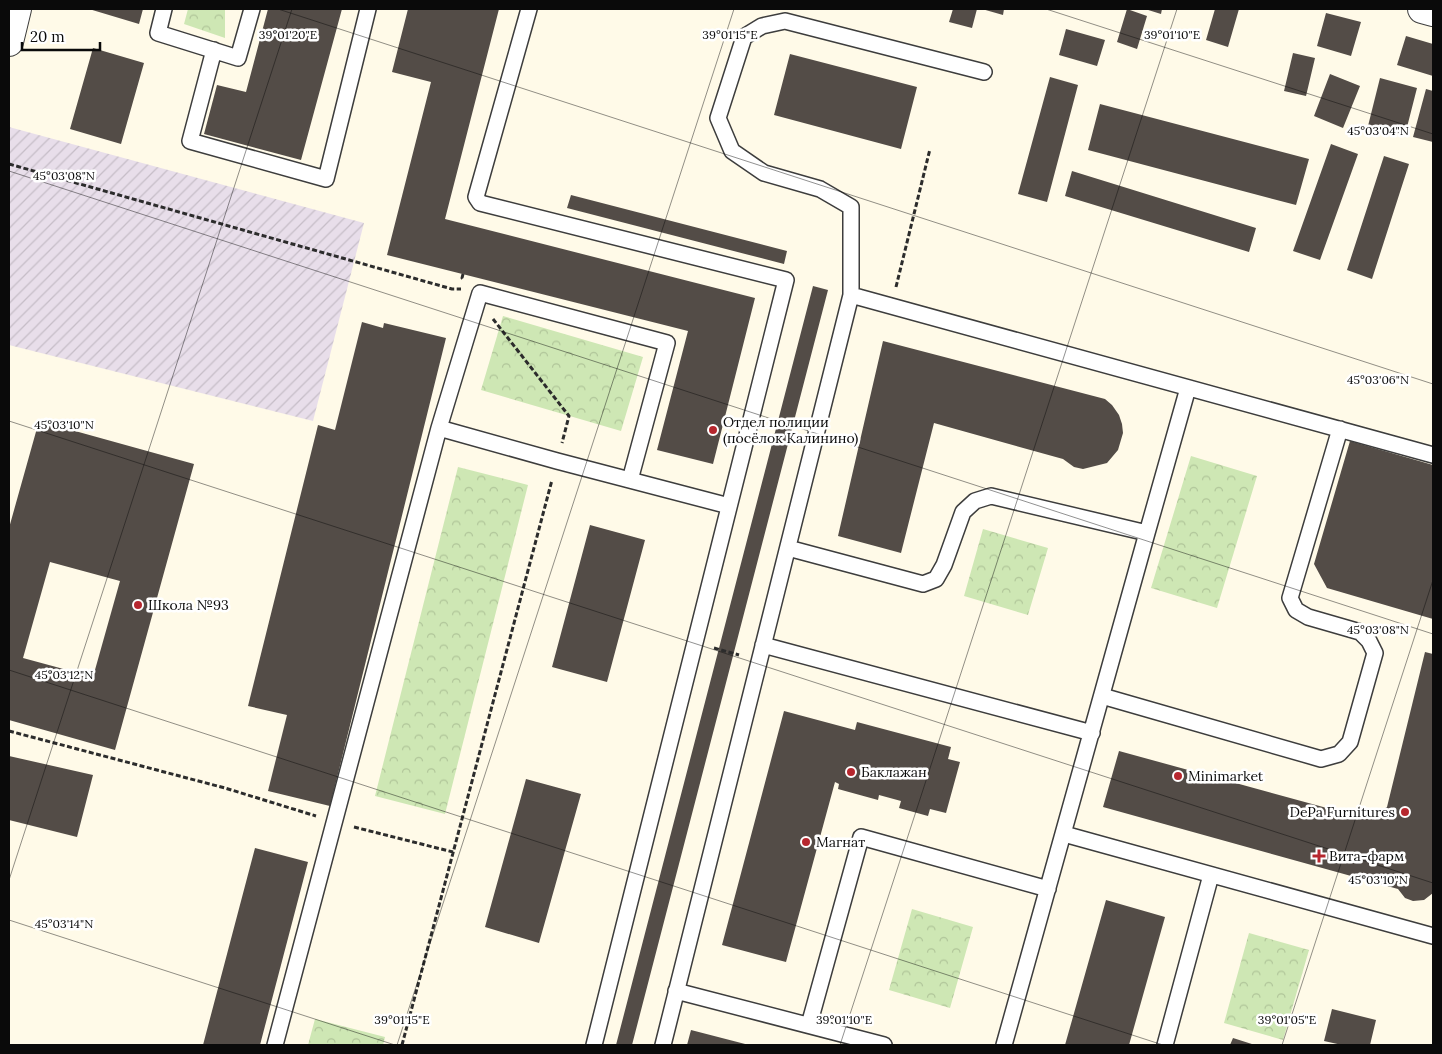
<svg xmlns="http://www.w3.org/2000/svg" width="1442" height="1054" viewBox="0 0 1442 1054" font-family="Lora,serif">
<defs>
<pattern id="industrial-furrows" width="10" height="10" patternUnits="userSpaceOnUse" patternTransform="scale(1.25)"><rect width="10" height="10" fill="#e8deea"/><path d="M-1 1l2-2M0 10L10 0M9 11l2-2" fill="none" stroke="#c6bdc7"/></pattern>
<pattern id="park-crowns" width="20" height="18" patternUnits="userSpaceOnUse" patternTransform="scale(1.25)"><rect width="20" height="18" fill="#cee7b4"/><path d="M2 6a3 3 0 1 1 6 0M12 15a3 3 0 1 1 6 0" fill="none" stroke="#b0c599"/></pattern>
</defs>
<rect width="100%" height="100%" fill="#fffae8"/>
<path fill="url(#industrial-furrows)" d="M 9,127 L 364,223 L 313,421 L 9,345 Z"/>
<path fill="url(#park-crowns)" d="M 188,9 L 225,9 L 225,38 L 184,24 Z
M 503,316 L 643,357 L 621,431 L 481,390 Z
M 1191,456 L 1257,476 L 1217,608 L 1151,588 Z
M 458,467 L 528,485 L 445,814 L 375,796 Z
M 983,529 L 1048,548 L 1028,615 L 964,596 Z
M 912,909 L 973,927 L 950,1008 L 889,990 Z
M 1249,933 L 1309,950 L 1283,1040 L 1224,1023 Z
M 315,1019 L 385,1037 L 383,1045 L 308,1045 Z"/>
<path fill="#534c47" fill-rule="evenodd" d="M 89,9 L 143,9 L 139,24 Z
M 268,9 L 342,9 L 301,160 L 204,134 L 217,85 L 246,92 Z
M 408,9 L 499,9 L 445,219 L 755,298 L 713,464 L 657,450 L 688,331 L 387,255 L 431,82 L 392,72 Z
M 953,9 L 977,9 L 972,28 L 949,22 Z
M 982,9 L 1004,9 L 1003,15 Z
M 1127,9 L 1147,16 L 1137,49 L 1117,42 Z
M 1145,9 L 1162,9 L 1161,14 Z
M 1215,9 L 1239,9 L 1228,47 L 1206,40 Z
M 1326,13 L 1361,22 L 1351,56 L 1317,46 Z
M 1066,29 L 1105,40 L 1097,66 L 1059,55 Z
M 1406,36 L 1433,44 L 1433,76 L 1397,65 Z
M 93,48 L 144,63 L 121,144 L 70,129 Z
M 1293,53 L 1315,58 L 1306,96 L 1284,91 Z
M 790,54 L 917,87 L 901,149 L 774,115 Z
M 1330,74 L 1360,86 L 1343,128 L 1314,116 Z
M 1050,77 L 1078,85 L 1047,202 L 1018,194 Z
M 1380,78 L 1417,88 L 1405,135 L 1368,126 Z
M 1426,89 L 1433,91 L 1433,142 L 1413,137 Z
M 1100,104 L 1309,159 L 1296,205 L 1088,150 Z
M 1331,144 L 1358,154 L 1320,260 L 1293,251 Z
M 1384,156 L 1409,164 L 1372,279 L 1347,270 Z
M 1072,171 L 1256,228 L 1249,252 L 1065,196 Z
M 571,195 L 787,251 L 784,264 L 567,208 Z
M 813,286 L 828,290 L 632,1045 L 616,1045 Z
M 362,322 L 383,328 L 384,323 L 446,338 L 330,806 L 268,791 L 287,715 L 248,706 L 318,425 L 335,430 Z
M 883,341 L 1105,399 L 1112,405 L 1119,415 L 1122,424 L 1123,433 L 1118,450 L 1107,463 L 1083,469 L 1074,467 L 1063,459 L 934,423 L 901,553 L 838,536 Z
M 39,421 L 194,464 L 115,750 L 9,720 L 9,528 ZM 50,562 L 120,581 L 93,677 L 23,658 Z
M 1350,441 L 1433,465 L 1433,619 L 1327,588 L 1314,564 Z
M 590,525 L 645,540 L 607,682 L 552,667 Z
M 1425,652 L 1433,654 L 1433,862 L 1432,868 L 1433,870 L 1433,893 L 1424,900 L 1413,901 L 1405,898 L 1398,889 L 1103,807 L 1119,751 L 1367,819 L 1387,807 Z
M 784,711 L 855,730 L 857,722 L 951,747 L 948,759 L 960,762 L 946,813 L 930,809 L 928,816 L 899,808 L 901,801 L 879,795 L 878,800 L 838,789 L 839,784 L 835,782 L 786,962 L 722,945 Z
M 9,756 L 93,775 L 77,837 L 9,820 Z
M 526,779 L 581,794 L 539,943 L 485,927 Z
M 255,848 L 308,862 L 260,1045 L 203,1045 Z
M 1106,900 L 1165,917 L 1129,1045 L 1065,1045 Z
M 1332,1009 L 1376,1020 L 1370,1045 L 1342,1045 L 1324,1041 Z
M 691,1030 L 749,1045 L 687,1045 Z
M 1233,1038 L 1255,1045 L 1230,1045 Z"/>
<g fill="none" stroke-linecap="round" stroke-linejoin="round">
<g stroke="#3d3d3d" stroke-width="18">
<path id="service" d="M 164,9 L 158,33 L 238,58 L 252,9
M 529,9 L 476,197 L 480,203 L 786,280 L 594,1045
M 214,50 L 190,141 L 326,179 L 368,9
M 851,295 L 1433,455
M 439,428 L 480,293 L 667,343 L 630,480
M 788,548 L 923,584 L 936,579 L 944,565 L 963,512 L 975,501 L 991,496 L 1147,533
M 763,645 L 1092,733
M 1102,696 L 1321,759 L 1339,754 L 1350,742 L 1375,653 L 1369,641 L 1360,632 L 1308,617 L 1296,610 L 1290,598 L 1340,429
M 1064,834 L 1433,936
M 676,991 L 884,1045
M 809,1025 L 861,837 L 1048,889
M 275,1045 L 439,428 L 557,461 L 729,506
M 663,1045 L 851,295 L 851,207 L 820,189 L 764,173 L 732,151 L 718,118 L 744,37 L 762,26 L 785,21 L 984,72
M 1004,1045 L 1147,533 L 1188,388
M 1165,1045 L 1211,875"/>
</g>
<g stroke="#3d3d3d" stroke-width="30">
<path id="minor" d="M 1422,9 L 1433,12
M 9,42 L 17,9"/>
</g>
<path stroke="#2c2c2c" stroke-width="3" stroke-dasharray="5 2.5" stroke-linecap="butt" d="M 9,164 L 452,289 L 461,289
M 463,274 L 462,278 L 464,280
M 896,287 L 930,149
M 493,319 L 569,416 L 562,443
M 714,648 L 739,655
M 9,731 L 225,788 L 316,816
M 354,827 L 453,852
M 402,1045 L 552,480"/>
<use href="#service" stroke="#fff" stroke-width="15"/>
<use href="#minor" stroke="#fff" stroke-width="28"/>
</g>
<path fill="none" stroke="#0a0a0a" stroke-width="1" stroke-opacity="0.45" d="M 278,9 L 1433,384M 1046,9 L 1433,134M 9,171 L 1433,634M 9,421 L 1433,883M 9,670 L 1163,1045M 9,880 L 292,9M 9,920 L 395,1045M 397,1045 L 734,9M 840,1045 L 1177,9M 1282,1045 L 1433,580"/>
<g fill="#b6272e" stroke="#fff" stroke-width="2">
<circle cx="713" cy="430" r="5"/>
<circle cx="138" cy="605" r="5"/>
<circle cx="851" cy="772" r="5"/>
<circle cx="1178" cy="776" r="5"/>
<circle cx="1405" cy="812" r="5"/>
<circle cx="806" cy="842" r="5"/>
<path d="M1316.5 848.5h5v5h5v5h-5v5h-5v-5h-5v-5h5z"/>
</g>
<g text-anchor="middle" stroke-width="5" stroke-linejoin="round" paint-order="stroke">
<g font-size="14" fill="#0a0a0a" stroke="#fff" text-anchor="start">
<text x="723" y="427">Отдел полиции<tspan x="723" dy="16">(посёлок Калинино)</tspan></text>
<text x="148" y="610">Школа №93</text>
<text x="861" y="777">Баклажан</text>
<text x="1188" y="781">Minimarket</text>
<text x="1395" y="817" text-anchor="end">DePa Furnitures</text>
<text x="816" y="847">Магнат</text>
<text x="1329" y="861">Вита-фарм</text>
</g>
</g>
<g font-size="12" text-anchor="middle" fill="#0a0a0a" stroke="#fff" stroke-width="5" stroke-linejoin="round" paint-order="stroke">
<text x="288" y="39">39°01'20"E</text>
<text x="730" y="39">39°01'15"E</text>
<text x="1172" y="39">39°01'10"E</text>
<text x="1378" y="135">45°03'04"N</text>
<text x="64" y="180">45°03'08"N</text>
<text x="1378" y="384">45°03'06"N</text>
<text x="64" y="429">45°03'10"N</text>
<text x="1378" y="634">45°03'08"N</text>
<text x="64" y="679">45°03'12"N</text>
<text x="1378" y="884">45°03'10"N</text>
<text x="64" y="928">45°03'14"N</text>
<text x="402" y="1024">39°01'15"E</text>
<text x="844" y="1024">39°01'10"E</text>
<text x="1287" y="1024">39°01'05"E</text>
</g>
<rect width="1442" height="1054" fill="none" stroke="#0a0a0a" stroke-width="20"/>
<path d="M22 42v8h78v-8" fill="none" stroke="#0a0a0a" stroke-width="2.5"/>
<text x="30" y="42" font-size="15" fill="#0a0a0a" stroke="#ffffff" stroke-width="4" paint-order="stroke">20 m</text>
</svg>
